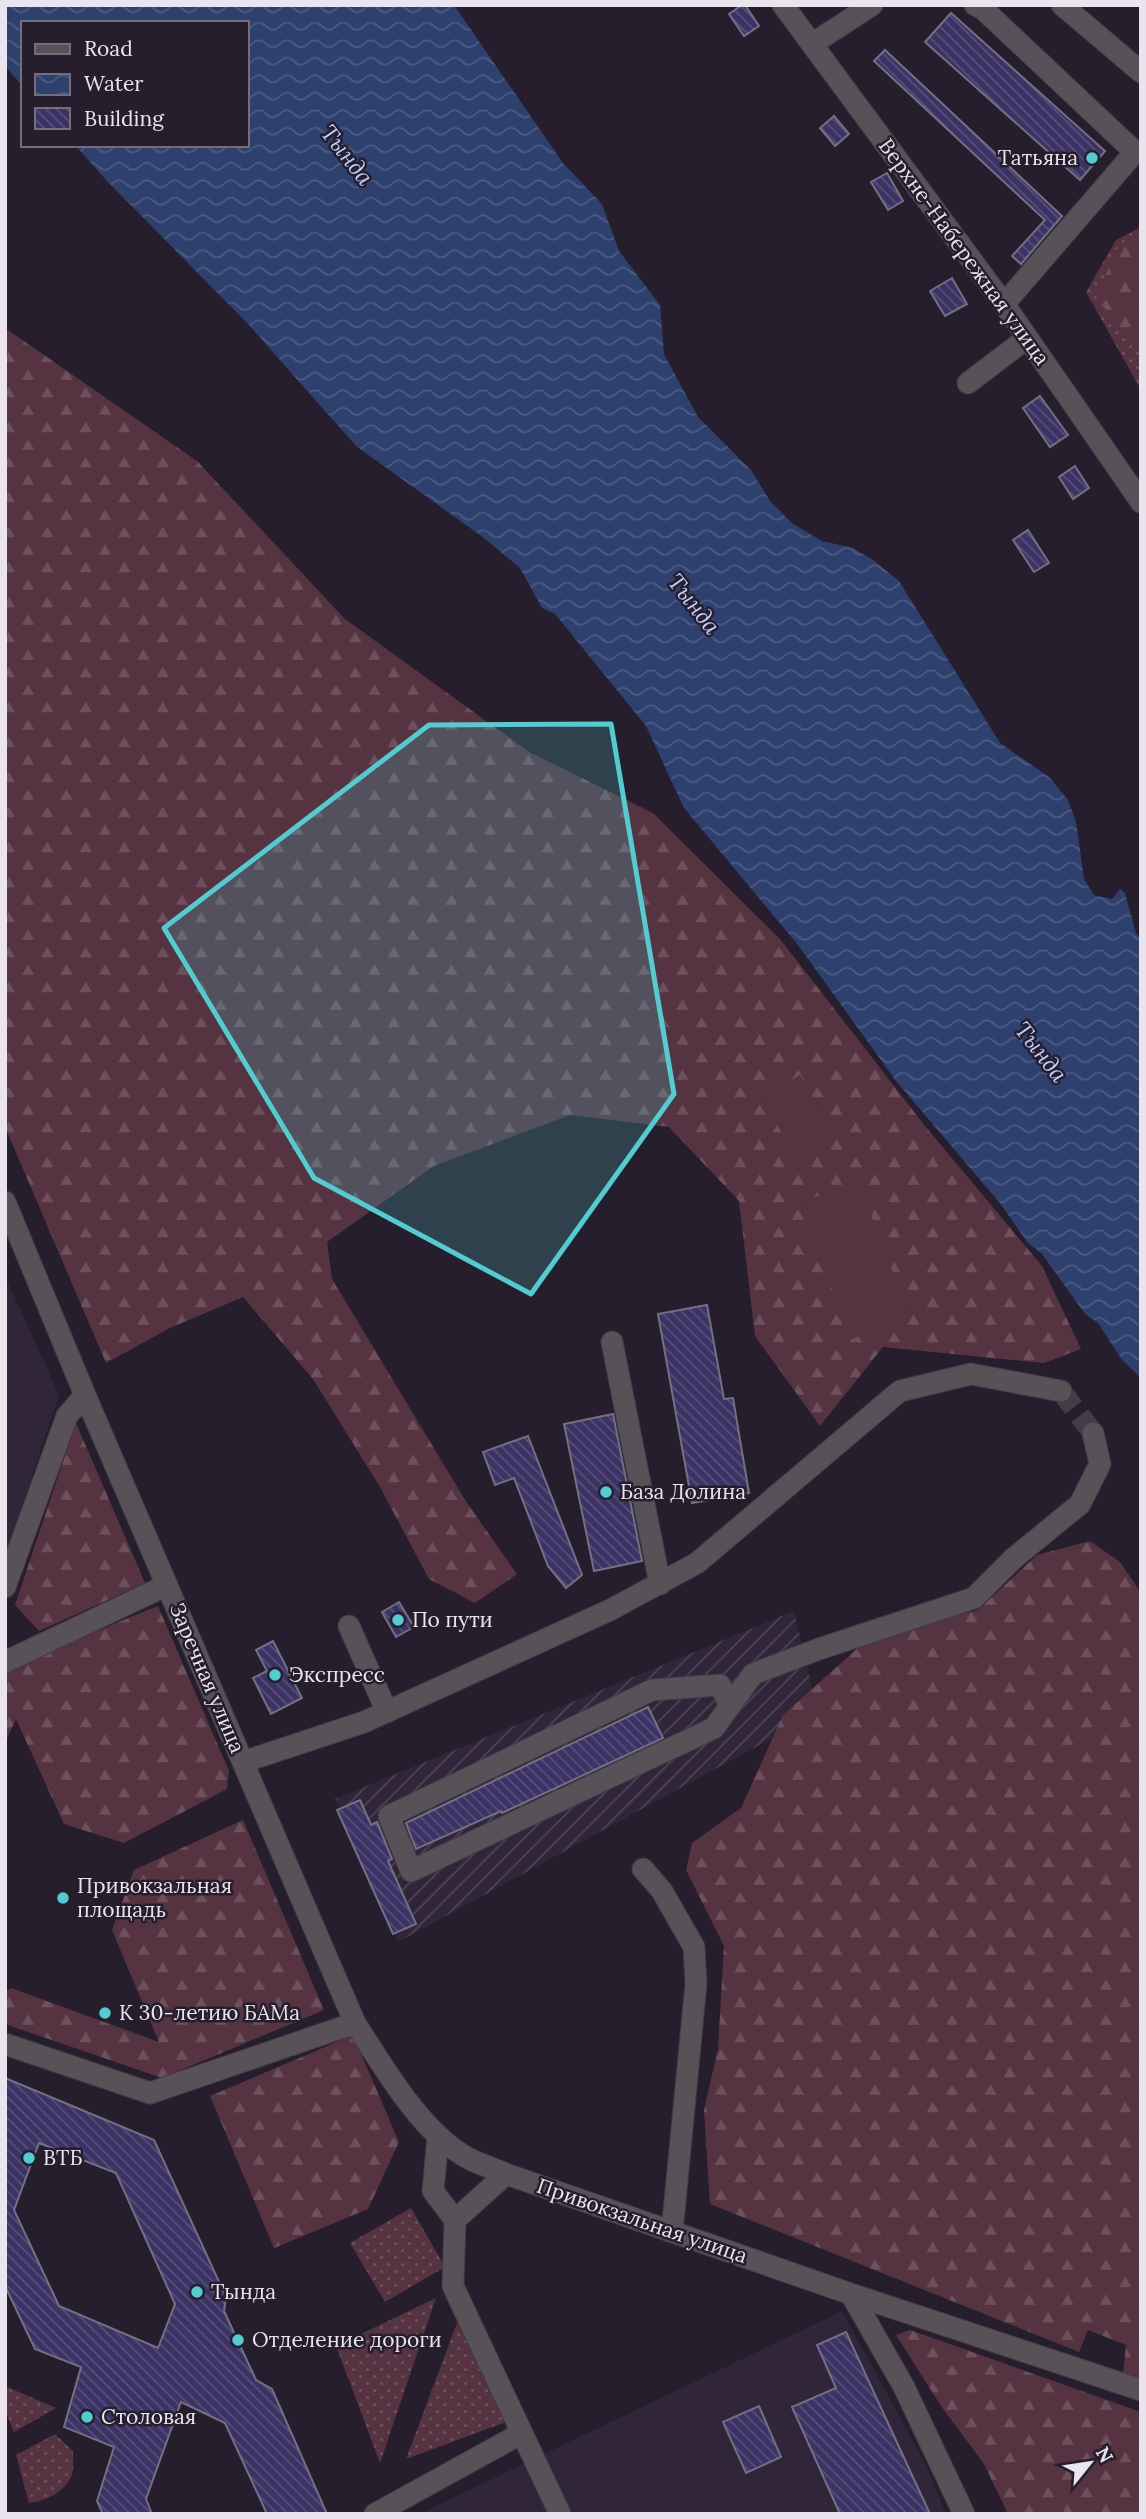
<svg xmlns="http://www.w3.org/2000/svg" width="1146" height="2519" viewBox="0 0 1146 2519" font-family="Lora,serif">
<defs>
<pattern id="industrial-furrows" width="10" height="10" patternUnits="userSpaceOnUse" patternTransform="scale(1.75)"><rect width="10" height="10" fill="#312539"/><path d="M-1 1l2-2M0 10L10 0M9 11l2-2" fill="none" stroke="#4f4456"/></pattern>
<pattern id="grass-dots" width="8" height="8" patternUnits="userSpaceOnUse" patternTransform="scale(1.75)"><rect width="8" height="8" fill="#563341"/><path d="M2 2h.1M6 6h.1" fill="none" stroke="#6e505d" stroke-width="1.8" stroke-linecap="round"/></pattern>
<pattern id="forest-firs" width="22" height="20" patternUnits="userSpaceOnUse" patternTransform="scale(1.75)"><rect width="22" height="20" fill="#563341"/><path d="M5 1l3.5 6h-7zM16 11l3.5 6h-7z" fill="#6e505d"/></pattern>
<pattern id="water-waves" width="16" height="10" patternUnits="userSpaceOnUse" patternTransform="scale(1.75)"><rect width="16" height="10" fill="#2d406e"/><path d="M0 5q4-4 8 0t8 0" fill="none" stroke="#4b5b83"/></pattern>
<pattern id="building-back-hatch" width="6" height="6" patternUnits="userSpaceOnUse" patternTransform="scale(1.75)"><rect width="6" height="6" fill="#3a3364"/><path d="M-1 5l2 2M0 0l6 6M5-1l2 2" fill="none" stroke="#56507a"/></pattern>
</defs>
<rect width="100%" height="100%" fill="#261e2c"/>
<path fill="#312539" d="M 5,1276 L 59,1395 L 5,1557 Z
M 842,2311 L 926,2465 L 946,2514 L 419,2514 Z"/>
<path fill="url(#industrial-furrows)" d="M 794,1611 L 818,1713 L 398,1942 L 335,1799 Z"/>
<path fill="url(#grass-dots)" d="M 1141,227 L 1141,390 L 1086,292 L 1116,240 Z
M 411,2208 L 445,2267 L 385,2302 L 350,2243 Z
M 436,2298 L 380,2463 L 336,2346 Z
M 460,2315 L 506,2422 L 406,2459 Z
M 5,2386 L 56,2408 L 14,2432 L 5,2411 Z
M 55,2434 L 73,2451 C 73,2458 74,2468 72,2475 C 65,2492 46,2501 29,2503 L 16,2455 Z"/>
<path fill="url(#forest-firs)" d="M 1141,227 L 1141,355 L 1096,297 L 1118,248 Z
M 5,328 L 197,461 L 345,619 L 529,752 L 653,813 L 780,939 L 925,1126 L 1042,1266 L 1081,1349 L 1044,1363 L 883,1347 L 820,1426 L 755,1336 L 739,1201 L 669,1127 L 570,1115 L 434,1166 L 327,1242 L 332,1279 L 467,1503 L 517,1574 L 475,1603 L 429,1579 L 380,1487 L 313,1379 L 243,1297 L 170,1328 L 106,1363 L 5,1127 Z
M 76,1423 L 145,1583 L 39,1631 L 15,1605 Z
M 1090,1541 L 1120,1562 L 1141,1593 L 1141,2381 L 1123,2374 L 1126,2345 L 1088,2330 L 1079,2352 L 710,2204 L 704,2110 L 718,2049 L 724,1946 L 686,1870 L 692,1843 L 741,1808 L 783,1715 L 869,1638 L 978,1610 L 1037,1555 Z
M 158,1606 L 229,1771 L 227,1789 L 124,1843 L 64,1824 L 16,1719 L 5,1743 L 5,1668 Z
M 243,1820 L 324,2010 L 162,2078 L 5,2024 L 5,1992 L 11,1988 L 159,2042 L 112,1930 L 134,1870 Z
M 353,2035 L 399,2142 L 368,2209 L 274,2248 L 210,2096 Z
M 910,2330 L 1141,2412 L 1141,2514 L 1008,2514 L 984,2464 L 941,2406 L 896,2335 Z"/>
<path fill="#563341" d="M 800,1075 L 835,1133 L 796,1156 L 761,1099 Z
M 858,1181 L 910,1317 L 852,1339 L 799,1203 Z"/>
<path fill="url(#water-waves)" d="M 5,5 L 454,5 L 563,163 L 602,204 L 619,251 L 660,305 L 664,354 L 698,417 L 751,470 L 770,501 L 793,524 L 822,541 L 853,548 L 873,560 L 899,581 L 1000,743 L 1049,777 L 1068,800 L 1076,822 L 1084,879 L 1094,895 L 1112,899 L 1120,889 L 1125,893 L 1136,933 L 1141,940 L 1141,1378 L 1122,1360 L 1098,1323 L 1085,1314 L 1042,1254 L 1028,1243 L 999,1202 L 896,1081 L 798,945 L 684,808 L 646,726 L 555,614 L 542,608 L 520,568 L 484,538 L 356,446 L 249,325 L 107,181 L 75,145 L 247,145 L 247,23 L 23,23 L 23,86 L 5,66 Z"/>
<path fill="url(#building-back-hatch)" stroke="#727183" stroke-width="2" fill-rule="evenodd" d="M 742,5 L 745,5 L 759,26 L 744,36 L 729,14 Z
M 951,13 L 1105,151 L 1080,180 L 925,42 Z
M 885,50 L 1062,216 L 1021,264 L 1012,256 L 1045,220 L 874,61 Z
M 834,116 L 849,134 L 835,146 L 820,128 Z
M 887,173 L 903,201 L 888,210 L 871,182 Z
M 952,278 L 967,304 L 945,316 L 930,291 Z
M 1040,396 L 1068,435 L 1050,447 L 1023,408 Z
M 1075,466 L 1089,488 L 1073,499 L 1059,477 Z
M 1028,530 L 1049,563 L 1034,572 L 1013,540 Z
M 707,1305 L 724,1399 L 733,1398 L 749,1493 L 692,1503 L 658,1314 Z
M 613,1414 L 642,1561 L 594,1571 L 564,1424 Z
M 528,1436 L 582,1575 L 566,1588 L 548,1566 L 514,1478 L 495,1485 L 483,1452 Z
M 399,1602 L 414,1627 L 396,1637 L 382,1612 Z
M 273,1641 L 302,1698 L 271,1714 L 253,1678 L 267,1671 L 256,1650 Z
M 648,1707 L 663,1738 L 502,1813 L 501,1811 L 416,1849 L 406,1823 Z
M 360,1800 L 371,1825 L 377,1822 L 392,1859 L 388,1861 L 416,1924 L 393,1934 L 337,1810 Z
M 5,2078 L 154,2140 L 226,2297 L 224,2311 L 256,2380 L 272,2389 L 327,2514 L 267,2514 L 225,2423 L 181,2402 L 146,2499 L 152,2514 L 103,2514 L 97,2501 L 114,2447 L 64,2427 L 81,2367 L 35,2349 L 5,2286 ZM 39,2143 L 116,2173 L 175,2304 L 158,2348 L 59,2306 L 14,2210 Z
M 846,2332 L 930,2514 L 840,2514 L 792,2407 L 836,2388 L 817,2345 Z
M 759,2406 L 781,2457 L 746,2473 L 723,2422 Z"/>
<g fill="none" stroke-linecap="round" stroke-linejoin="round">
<path stroke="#433c49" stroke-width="21" stroke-dasharray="21 10" stroke-linecap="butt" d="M 1061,1391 L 1093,1433"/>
<g stroke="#413a47" stroke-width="23">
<path id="minor" d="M 783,5 L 1004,304 L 1141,502
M 975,5 L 983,9 L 1135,152 L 1004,304
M 1062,5 L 1141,72
M 812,44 L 872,5
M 968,383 L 1027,338
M 5,1202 L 85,1395 L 355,2023 C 383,2066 420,2131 466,2157 C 478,2164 493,2168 506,2174 L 851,2294 L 1141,2390
M 612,1342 L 660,1584
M 5,1587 L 67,1416 L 85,1395
M 349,1626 L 387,1712
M 5,1662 L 167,1585
M 730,1706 L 720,1685 L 652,1690 L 389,1816 L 411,1871 L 714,1728 L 753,1674 L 819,1649 L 974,1598 L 1014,1558 L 1080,1504 L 1100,1464 L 1093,1433
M 243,1762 L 364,1722 L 610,1610 L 697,1563 L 900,1391 L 971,1374 L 1061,1391
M 643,1869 L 662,1891 L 694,1947 L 696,1984 L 672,2232
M 5,2044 L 150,2093 L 355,2023
M 438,2136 L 433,2191 L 455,2220 L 453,2286 L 560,2514
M 455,2220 L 506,2174
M 851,2294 L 904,2387 L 964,2514
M 375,2514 L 522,2433"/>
</g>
<use href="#minor" stroke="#585157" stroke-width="21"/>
</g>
<path fill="#51ccd1" fill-opacity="0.2" stroke="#51ccd1" stroke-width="5" stroke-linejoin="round" d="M 611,724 L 674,1094 L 531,1294 L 314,1178 L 164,928 L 429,725 Z"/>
<g fill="#51ccd1" stroke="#261e2c" stroke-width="2.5">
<circle cx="1092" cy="158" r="7"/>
<circle cx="606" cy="1492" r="7"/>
<circle cx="398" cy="1620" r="7"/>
<circle cx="275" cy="1675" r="7"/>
<circle cx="63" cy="1898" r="7"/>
<circle cx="105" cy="2013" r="7"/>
<circle cx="29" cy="2158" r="7"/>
<circle cx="197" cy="2292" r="7"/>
<circle cx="238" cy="2340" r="7"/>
<circle cx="87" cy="2417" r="7"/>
</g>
<g text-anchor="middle" stroke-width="5" stroke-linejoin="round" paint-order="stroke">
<g font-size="21" fill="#e9e4ee" stroke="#261e2c" text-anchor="start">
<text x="1078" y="165" text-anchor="end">Татьяна</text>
<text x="620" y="1499">База Долина</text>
<text x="412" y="1627">По пути</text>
<text x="289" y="1682">Экспресс</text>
<text x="77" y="1893">Привокзальная<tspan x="77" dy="24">площадь</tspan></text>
<text x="119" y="2020">К 30-летию БАМа</text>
<text x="43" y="2165">ВТБ</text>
<text x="211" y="2299">Тында</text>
<text x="252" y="2347">Отделение дороги</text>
<text x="101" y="2424">Столовая</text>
</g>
<g font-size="21" fill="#e9e4ee" stroke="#261e2c">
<text transform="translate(964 252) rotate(54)" y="7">Верхне-Набережная улица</text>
<text transform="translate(207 1678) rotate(67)" y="7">Заречная улица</text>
<text transform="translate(642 2221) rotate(19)" y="7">Привокзальная улица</text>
</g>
<g font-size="23" font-style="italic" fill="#bbcffd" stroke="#261e2c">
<text transform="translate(347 155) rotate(52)" y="8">Тында</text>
<text transform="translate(694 604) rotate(52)" y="8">Тында</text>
<text transform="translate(1041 1052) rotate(52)" y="8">Тында</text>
</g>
</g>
<rect width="1146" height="2519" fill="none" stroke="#e9e4ee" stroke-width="14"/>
<rect x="21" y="21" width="228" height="126" fill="#261e2c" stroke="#746d7a" stroke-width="2"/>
<rect x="35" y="44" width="35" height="10" fill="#585157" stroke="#746d7a" stroke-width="2"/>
<text x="84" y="56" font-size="21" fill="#e9e4ee">Road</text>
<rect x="35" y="74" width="35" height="21" fill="url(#water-waves)" stroke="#746d7a" stroke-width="2"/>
<text x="84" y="91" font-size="21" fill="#e9e4ee">Water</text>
<rect x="35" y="108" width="35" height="21" fill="url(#building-back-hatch)" stroke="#746d7a" stroke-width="2"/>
<text x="84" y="126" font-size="21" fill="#e9e4ee">Building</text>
<g transform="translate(1090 2463) rotate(60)" stroke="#261e2c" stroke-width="5" paint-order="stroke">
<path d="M0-5L12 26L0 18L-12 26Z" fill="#e9e4ee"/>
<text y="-10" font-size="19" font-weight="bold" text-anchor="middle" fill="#e9e4ee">N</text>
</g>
</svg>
